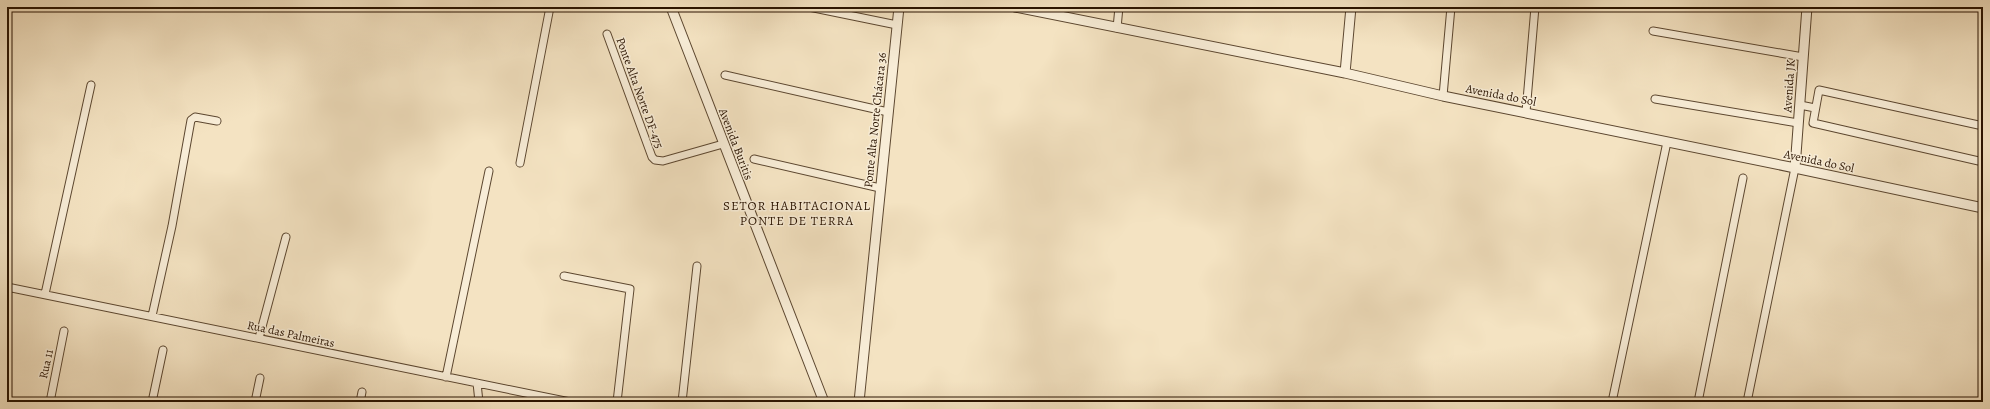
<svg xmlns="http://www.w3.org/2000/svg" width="1990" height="409" viewBox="0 0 1990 409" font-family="Alegreya,serif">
<rect width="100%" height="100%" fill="#f4e3c2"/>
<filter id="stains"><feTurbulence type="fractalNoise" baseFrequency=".005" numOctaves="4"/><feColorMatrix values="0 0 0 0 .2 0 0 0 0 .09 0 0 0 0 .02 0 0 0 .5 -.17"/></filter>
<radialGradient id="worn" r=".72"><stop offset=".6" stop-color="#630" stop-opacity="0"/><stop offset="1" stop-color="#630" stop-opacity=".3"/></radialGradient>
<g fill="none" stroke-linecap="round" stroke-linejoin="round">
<g stroke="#5c4730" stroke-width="9">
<path id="minor" d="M 809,7 L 897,25
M 1117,28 L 1119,7
M 1653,31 L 1803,57
M 607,34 L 652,157 L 655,160 L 663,161 L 723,144
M 725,75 L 888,112
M 1443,96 L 1451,7
M 1655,99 L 1798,123
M 1800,105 L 1815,108
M 1526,112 L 1535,7
M 1983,126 L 1819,90 L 1813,123 L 1983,162
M 754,159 L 880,188
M 520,163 L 550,7
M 564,276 L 630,289 L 617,402
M 7,287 L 570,402
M 45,294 L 91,85
M 152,316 L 172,226 L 191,120 L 195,117 L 217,121
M 259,338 L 286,237
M 446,377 L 489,171
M 477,383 L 479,402
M 50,402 L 64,331
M 152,402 L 163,350
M 255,402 L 260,378
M 360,402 L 362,392
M 682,402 L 697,266
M 1612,402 L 1667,142
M 1698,402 L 1743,178
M 1747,402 L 1795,168"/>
</g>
<g stroke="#5c4730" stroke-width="11">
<path id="tertiary" d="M 671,7 L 824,402
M 1015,7 L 1345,73 L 1443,96 L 1795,168 L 1983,208
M 1345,73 L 1351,7
M 1795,168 L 1807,7
M 859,402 L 899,7"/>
</g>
<use href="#minor" stroke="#f8edd7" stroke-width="7"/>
<use href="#tertiary" stroke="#f8edd7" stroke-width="9"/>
</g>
<g text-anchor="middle" stroke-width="3" stroke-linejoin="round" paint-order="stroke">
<g font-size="12" fill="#291300" stroke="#f8edd7">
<text transform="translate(1789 86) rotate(-86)" y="4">Avenida JK</text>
<text transform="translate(640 93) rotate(70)" y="4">Ponte Alta Norte DF-475</text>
<text transform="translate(1501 95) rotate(11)" y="4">Avenida do Sol</text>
<text transform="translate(875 120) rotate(-84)" y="4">Ponte Alta Norte Chácara 36</text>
<text transform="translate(736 144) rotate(69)" y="4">Avenida Buritis</text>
<text transform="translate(1819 161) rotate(12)" y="4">Avenida do Sol</text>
<text transform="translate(291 334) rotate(12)" y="4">Rua das Palmeiras</text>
<text transform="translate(46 364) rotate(-78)" y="4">Rua 11</text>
</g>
<g font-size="13" letter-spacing="1" fill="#291300" stroke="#f8edd7">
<text x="797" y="210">SETOR HABITACIONAL<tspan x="797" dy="15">PONTE DE TERRA</tspan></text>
</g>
</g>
<rect width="1990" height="409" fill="none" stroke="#f4e3c2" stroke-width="24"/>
<rect x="8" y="8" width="1974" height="393" fill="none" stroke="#291300" stroke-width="2"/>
<rect x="12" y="12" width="1966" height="385" fill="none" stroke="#291300"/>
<rect width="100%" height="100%" filter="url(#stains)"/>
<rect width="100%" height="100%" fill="url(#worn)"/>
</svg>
